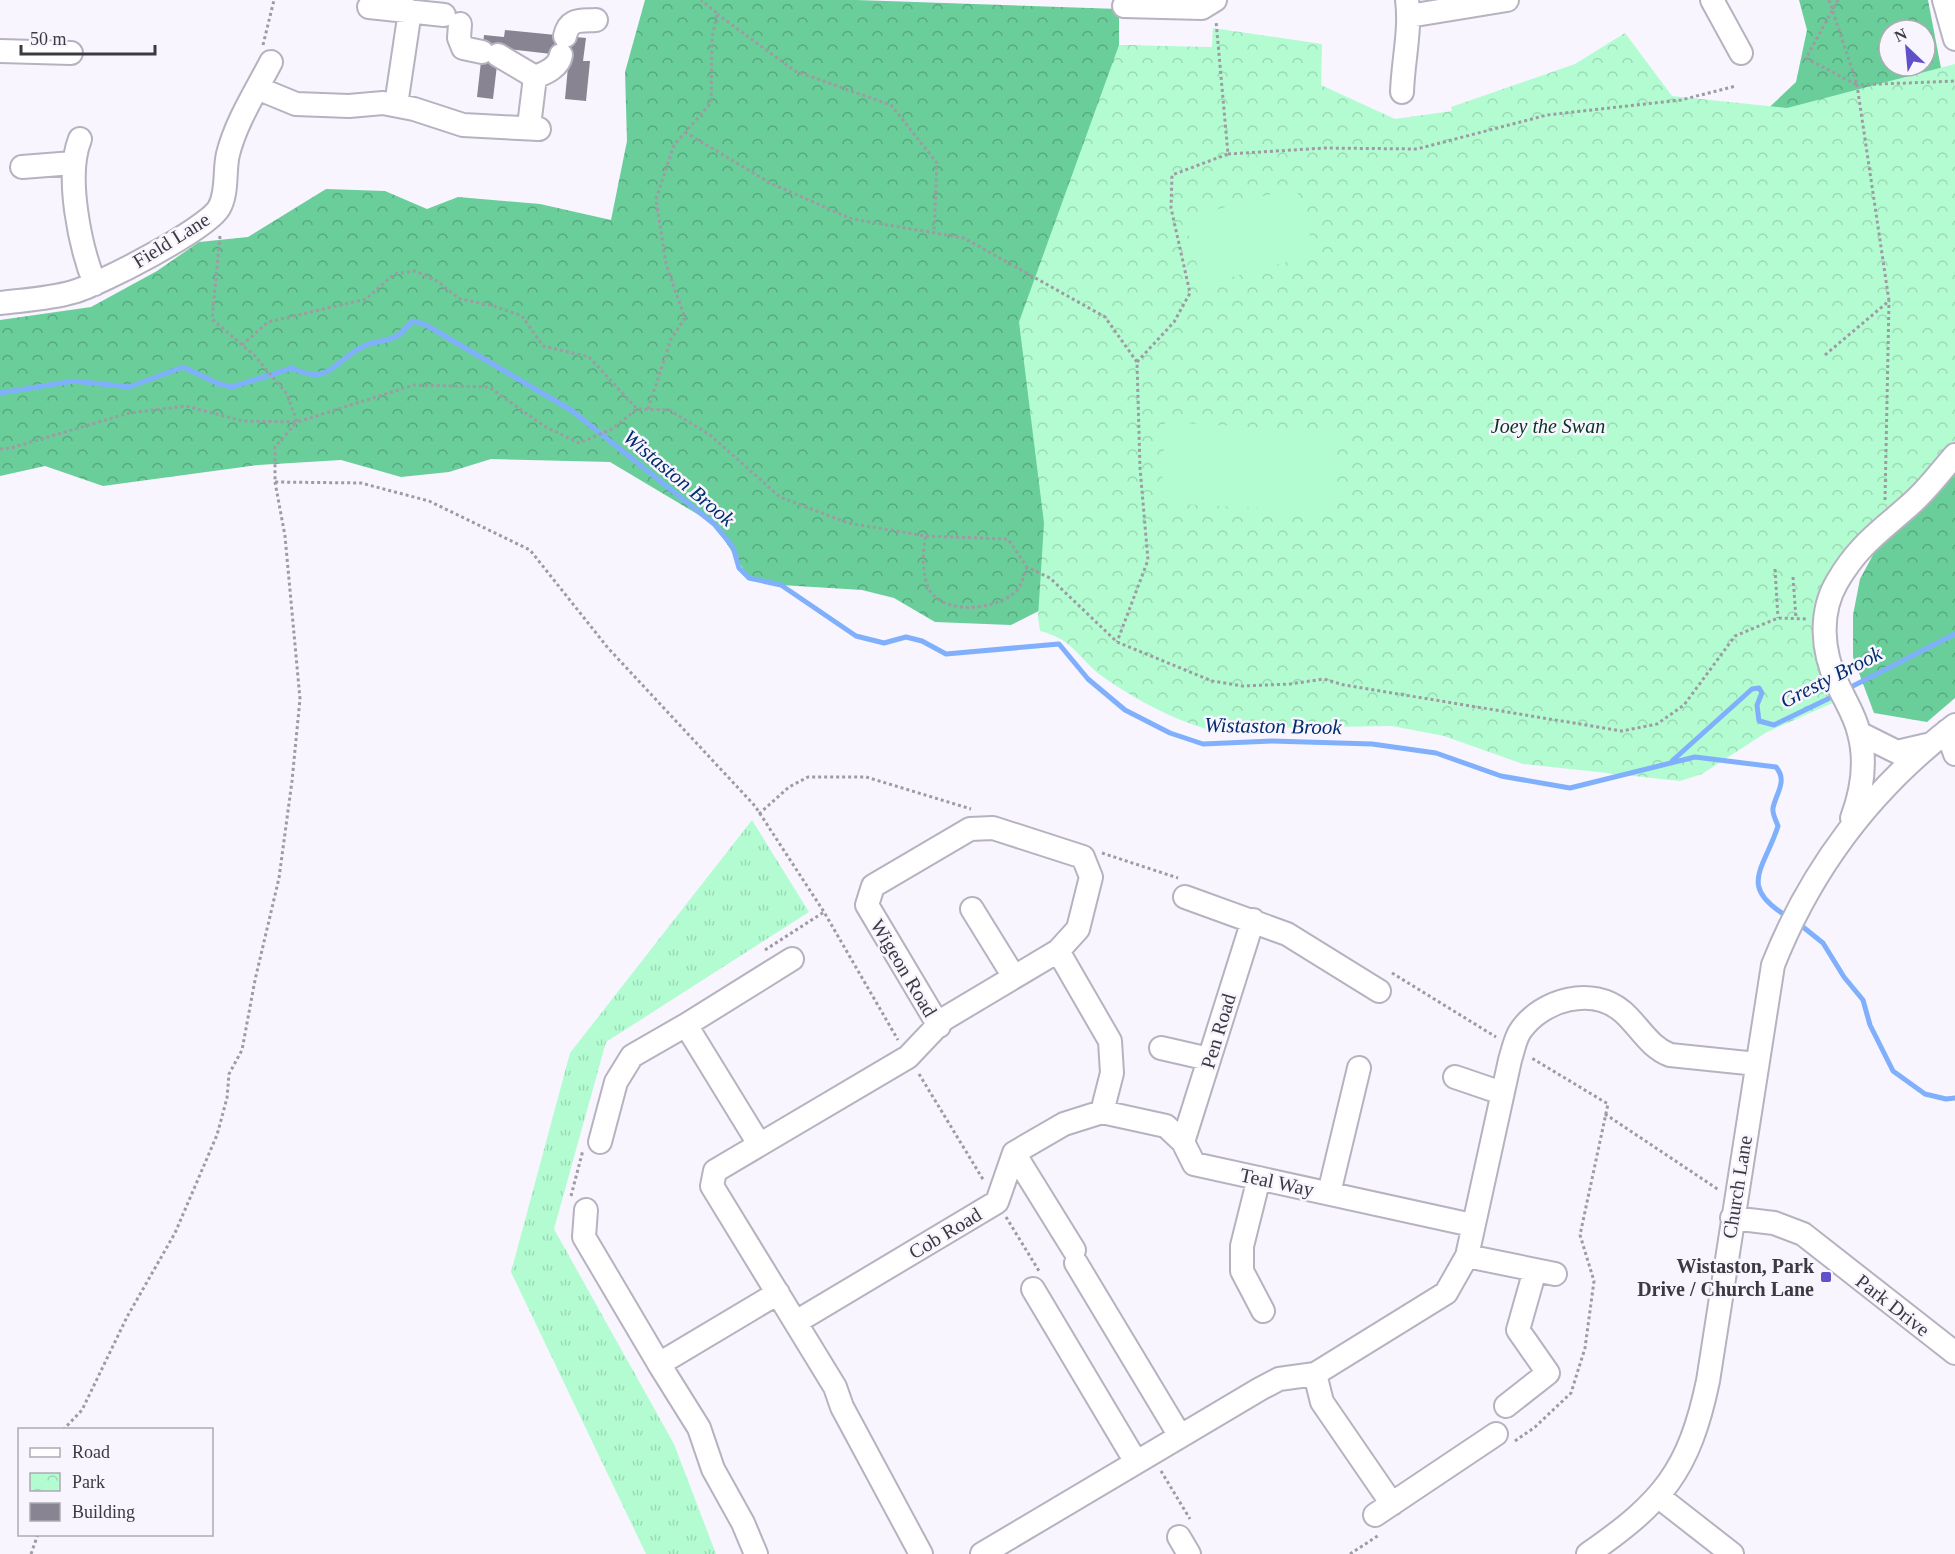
<svg xmlns="http://www.w3.org/2000/svg" width="1955" height="1554" viewBox="0 0 1955 1554" font-family="Georgia,serif">
<defs>
<pattern id="grass-tufts" width="24" height="20" patternUnits="userSpaceOnUse" patternTransform="scale(1.5)"><rect width="24" height="20" fill="#b3fcd2"/><path d="M3 7l-1-3M5 7V3M7 7l1-3M15 17l-1-3M17 17v-4M19 17l1-3" fill="none" stroke="#9bd9b5"/></pattern>
<pattern id="forest-crowns" width="20" height="18" patternUnits="userSpaceOnUse" patternTransform="scale(1.5)"><rect width="20" height="18" fill="#6ace9a"/><path d="M2 6a3 3 0 1 1 6 0M12 15a3 3 0 1 1 6 0" fill="none" stroke="#58a87f"/></pattern>
<pattern id="park-crowns" width="20" height="18" patternUnits="userSpaceOnUse" patternTransform="scale(1.5)"><rect width="20" height="18" fill="#b3fcd2"/><path d="M2 6a3 3 0 1 1 6 0M12 15a3 3 0 1 1 6 0" fill="none" stroke="#9bd9b5"/></pattern>
</defs>
<rect width="100%" height="100%" fill="#f8f5fe"/>
<path fill="url(#grass-tufts)" d="M 752,820 L 809,912 L 606,1042 L 554,1229 L 674,1444 L 716,1554 L 646,1554 L 511,1272 L 570,1053 Z"/>
<path fill="url(#forest-crowns)" fill-rule="evenodd" d="M 645,0 L 856,0 L 1119,9 L 1119,45 L 1171,47 L 1086,587 L 1011,625 L 935,622 L 894,598 L 862,590 L 781,585 L 749,578 L 714,524 L 610,462 L 491,459 L 449,472 L 401,477 L 341,460 L 258,465 L 103,486 L 45,466 L 0,476 L 0,320 L 91,307 L 157,271 L 199,242 L 248,237 L 326,189 L 385,191 L 427,209 L 458,197 L 540,204 L 611,220 L 627,141 L 625,72 Z
M 1799,0 L 1928,0 L 1945,89 L 1955,197 L 1955,698 L 1927,722 L 1874,713 L 1853,657 L 1853,615 L 1860,579 L 1880,542 L 1741,134 L 1796,82 L 1807,30 ZM 1889,30 L 1925,30 L 1925,66 L 1889,66 Z"/>
<path fill="url(#park-crowns)" d="M 1213,28 L 1322,44 L 1321,85 L 1395,119 L 1452,111 L 1451,107 L 1575,64 L 1625,33 L 1672,96 L 1787,108 L 1955,64 L 1955,455 L 1870,537 L 1824,618 L 1837,701 L 1767,732 L 1702,774 L 1680,781 L 1523,764 L 1444,736 L 1392,726 L 1206,729 C 1170,718 1137,700 1106,679 C 1079,661 1076,640 1040,631 L 1038,618 L 1044,523 L 1019,322 L 1119,45 L 1212,47 Z"/>
<path fill="#b3fcd2" d="M 1296,187 L 1315,254 L 1203,285 L 1184,219 Z
M 1165,422 L 1338,432 L 1334,512 L 1161,503 Z"/>
<g fill="none" stroke-linecap="round" stroke-linejoin="round">
<path stroke="#80b0fc" stroke-width="5" d="M 0,393 L 74,381 L 129,387 L 183,367 L 219,384 L 232,387 L 292,368 C 329,386 332,363 362,347 C 372,341 386,342 397,336 C 404,332 407,325 414,321 L 426,325 L 571,410 L 714,524 L 733,547 L 739,568 L 749,578 L 781,585 L 856,636 L 884,643 L 906,637 L 922,641 L 946,654 L 1059,644 L 1088,679 L 1125,710 L 1170,733 L 1203,744 L 1272,741 L 1372,744 L 1436,753 L 1501,776 L 1570,788 L 1695,757 L 1776,767 C 1788,781 1776,793 1773,808 C 1772,813 1776,821 1778,826 C 1764,870 1736,887 1790,918
M 1847,689 L 1955,634
M 1672,761 L 1752,689 L 1759,688 L 1762,693 L 1757,705 L 1759,721 L 1774,725 L 1836,695
M 1798,923 L 1823,943 L 1844,977 L 1863,1000 L 1870,1025 L 1893,1071 L 1925,1094 L 1946,1099 L 1955,1098"/>
</g>
<path fill="#888491" d="M 505,30 L 586,38 L 583,61 L 590,61 L 586,101 L 565,99 L 569,56 L 499,48 L 493,99 L 477,97 L 484,35 L 504,37 Z"/>
<g fill="none" stroke-linecap="round" stroke-linejoin="round">
<g stroke="#b6b2c0" stroke-width="26">
<path id="minor" d="M 1712,0 L 1741,53
M 1944,0 L 1955,39
M 1124,6 L 1202,8 L 1215,0
M 369,7 L 444,15
M 1409,16 L 1507,0
M 460,24 L 459,38 L 463,48 L 482,52
M 565,36 C 569,18 580,21 596,20
M 0,51 L 71,53
M 498,55 L 535,77 C 546,73 559,67 561,55
M 257,88 L 296,104 L 349,106 L 383,103 L 414,109 L 463,125 L 539,129
M 1402,92 C 1403,61 1411,30 1407,0
M 396,105 L 410,11
M 529,126 L 535,77
M 80,139 C 65,176 80,247 95,284
M 22,167 L 73,163
M 0,303 C 24,300 49,299 73,292 C 99,285 207,229 219,208 C 228,193 224,170 228,154 C 236,122 256,91 271,62
M 1947,731 L 1955,754
M 1859,733 L 1897,752 L 1927,745
M 1852,818 C 1862,791 1867,762 1859,733 C 1855,715 1844,699 1837,683 C 1822,651 1819,613 1837,582 C 1859,544 1881,531 1912,503 C 1928,489 1941,471 1955,455
M 1185,897 L 1287,934 L 1379,991
M 972,909 L 1014,977
M 939,1026 L 867,905 L 873,886 L 970,829 L 993,828 L 1083,857 L 1091,877 L 1078,929 L 1058,951
M 1161,1048 L 1209,1059
M 1455,1077 L 1502,1093
M 600,1142 L 616,1082 L 632,1056 L 686,1025
M 1183,1142 L 1253,920
M 759,1144 L 686,1025 L 792,959
M 1014,1153 L 1074,1250
M 1259,1178 L 1242,1246 L 1242,1271 L 1263,1311
M 1329,1193 L 1359,1068
M 586,1210 L 584,1237 L 659,1364 L 778,1293
M 1732,1218 L 1774,1223 L 1803,1234 L 1955,1353
M 1467,1256 L 1555,1274
M 1076,1263 L 1180,1436
M 1033,1289 L 1136,1462
M 796,1322 L 997,1202 L 1014,1153 L 1064,1124 L 1102,1112 L 1166,1126 L 1183,1142 L 1194,1164 L 1472,1225
M 659,1364 L 699,1428 L 713,1469 L 743,1523 L 756,1554
M 1315,1374 L 1322,1402 L 1392,1504
M 1506,1406 L 1548,1373 L 1518,1330 L 1535,1270
M 1659,1497 L 1732,1554
M 1375,1515 L 1496,1434
M 1179,1537 L 1189,1554
M 921,1554 L 842,1407 L 835,1387 L 712,1186 L 715,1171 L 908,1057 L 944,1019 L 1058,951 L 1110,1041 L 1112,1073 L 1102,1112
M 982,1554 L 1260,1389 L 1279,1379 L 1315,1374 L 1446,1293 L 1467,1256 L 1510,1060 C 1513,1051 1515,1038 1521,1030 C 1542,1000 1592,985 1623,1012 C 1639,1026 1649,1047 1670,1055 L 1757,1064
M 1588,1554 C 1663,1502 1689,1471 1708,1381 L 1773,965 C 1811,869 1873,787 1955,725"/>
</g>
<path stroke="#9e9ba3" stroke-width="3" stroke-dasharray="3 3" stroke-linecap="butt" d="M 1829,0 L 1857,84
M 1838,0 L 1806,58 L 1857,85
M 717,14 L 795,71 L 891,105 L 937,163 L 934,233
M 263,45 L 274,0
M 685,132 L 770,183 L 852,219 L 964,238 L 1105,317 L 1137,362 L 1140,468 L 1148,560 L 1117,642
M 1228,154 L 1324,148 L 1417,149 L 1547,115 L 1681,100 L 1736,86
M 220,236 L 212,319 L 255,356 L 287,394 L 297,422 L 275,447 L 275,482 L 361,483 L 429,501 L 530,550 L 608,648 L 755,806 L 824,912 L 898,1040
M 242,345 L 268,322 L 366,299 L 394,274 L 415,271 L 437,281 L 460,299 L 491,305 L 522,316 L 543,346 L 589,357 L 637,409
M 1825,355 L 1889,301 L 1857,85 L 1955,81
M 1137,362 L 1174,322 L 1190,293 L 1171,208 L 1172,175 L 1228,154 L 1216,21
M 648,409 L 671,339 L 685,318 L 666,264 L 656,199 L 674,145 L 711,103 L 712,38 L 717,13 L 701,0
M 0,449 L 11,448 L 129,413 L 186,406 L 243,421 L 297,422 L 414,385 L 489,387 L 544,426 L 579,443 L 612,429 L 637,409 L 669,410 L 709,434 L 780,497 L 848,523 L 926,536 L 1008,539 L 1027,567 L 1050,578 L 1117,642 L 1212,681 L 1243,686 L 1290,684 L 1324,679 L 1344,685 L 1622,731 L 1657,724 L 1684,705 L 1735,636 L 1778,618 L 1807,619
M 1885,500 L 1889,301
M 926,537 C 922,550 922,579 930,591 C 947,616 1000,610 1018,589 C 1022,583 1025,573 1027,567
M 1775,569 L 1778,618
M 1793,577 L 1796,619
M 759,814 L 789,787 L 808,777 L 866,777 L 971,809
M 1102,853 L 1178,878
M 765,950 L 824,912
M 1392,973 L 1496,1037
M 919,1074 L 984,1181
M 1605,1114 L 1719,1190
M 571,1196 L 583,1150
M 1006,1217 L 1039,1271
M 63,1430 L 82,1410 L 127,1317 L 175,1233 L 217,1135 L 227,1098 L 229,1074 L 242,1050 L 255,980 L 279,878 L 292,781 L 300,699 L 285,536 L 275,482
M 1515,1441 L 1535,1427 L 1571,1393 L 1585,1348 L 1594,1281 L 1580,1235 L 1608,1104 L 1530,1057
M 1161,1471 L 1190,1519
M 31,1554 L 38,1534
M 1350,1554 L 1379,1535"/>
<use href="#minor" stroke="#fff" stroke-width="22"/>
</g>
<rect fill="#6051ca" stroke="#f8f5fe" stroke-width="2" x="1820" y="1271" width="12" height="12" rx="3"/>
<g text-anchor="middle" stroke-width="5" stroke-linejoin="round" paint-order="stroke">
<g font-size="20" fill="#3c3a40" stroke="#f8f5fe">
<text transform="translate(171 240) rotate(-32)" y="7">Field Lane</text>
<text transform="translate(904 968) rotate(59)" y="7">Wigeon Road</text>
<text transform="translate(1218 1031) rotate(-73)" y="7">Pen Road</text>
<text transform="translate(1277 1182) rotate(12)" y="7">Teal Way</text>
<text transform="translate(1737 1187) rotate(-81)" y="7">Church Lane</text>
<text transform="translate(945 1233) rotate(-31)" y="7">Cob Road</text>
<text transform="translate(1893 1305) rotate(38)" y="7">Park Drive</text>
</g>
<g font-size="20" font-style="italic" fill="#06331f" stroke="#f8f5fe">
<text x="1548" y="433">Joey the Swan</text>
</g>
<g font-size="20" font-weight="bold" fill="#3c3a40" stroke="#f8f5fe" text-anchor="end">
<text x="1814" y="1273">Wistaston, Park<tspan x="1814" dy="23">Drive / Church Lane</tspan></text>
</g>
<g font-size="21" font-style="italic" fill="#022d6e" stroke="#f8f5fe">
<text transform="translate(679 478) rotate(40)" y="7">Wistaston Brook</text>
<text transform="translate(1831 677) rotate(-27)" y="7">Gresty Brook</text>
<text transform="translate(1273 726) rotate(1)" y="7">Wistaston Brook</text>
</g>
</g>
<rect x="18" y="1428" width="195" height="108" fill="#f8f5fe" stroke="#adaab2" stroke-width="1.5"/>
<rect x="30" y="1448" width="30" height="9" fill="#ffffff" stroke="#adaab2" stroke-width="1.5"/>
<text x="72" y="1458" font-size="18" fill="#3c3a40">Road</text>
<rect x="30" y="1473" width="30" height="18" fill="url(#park-crowns)" stroke="#adaab2" stroke-width="1.5"/>
<text x="72" y="1488" font-size="18" fill="#3c3a40">Park</text>
<rect x="30" y="1503" width="30" height="18" fill="#888491" stroke="#adaab2" stroke-width="1.5"/>
<text x="72" y="1518" font-size="18" fill="#3c3a40">Building</text>
<g transform="translate(1907 48) rotate(334)"><circle r="28" fill="#f8f5fe" stroke="#adaab2" stroke-width="1.5"/>
<path d="M0-4.5L10 22L0 15L-10 22Z" fill="#6051ca"/>
<text y="-9" font-size="16" font-weight="bold" text-anchor="middle" fill="#3c3a40">N</text>
</g>
<path d="M21 45v9h134v-9" fill="none" stroke="#3c3a40" stroke-width="3"/>
<text x="30" y="45" font-size="18" fill="#3c3a40" stroke="#f8f5fe" stroke-width="4.5" paint-order="stroke">50 m</text>
</svg>
